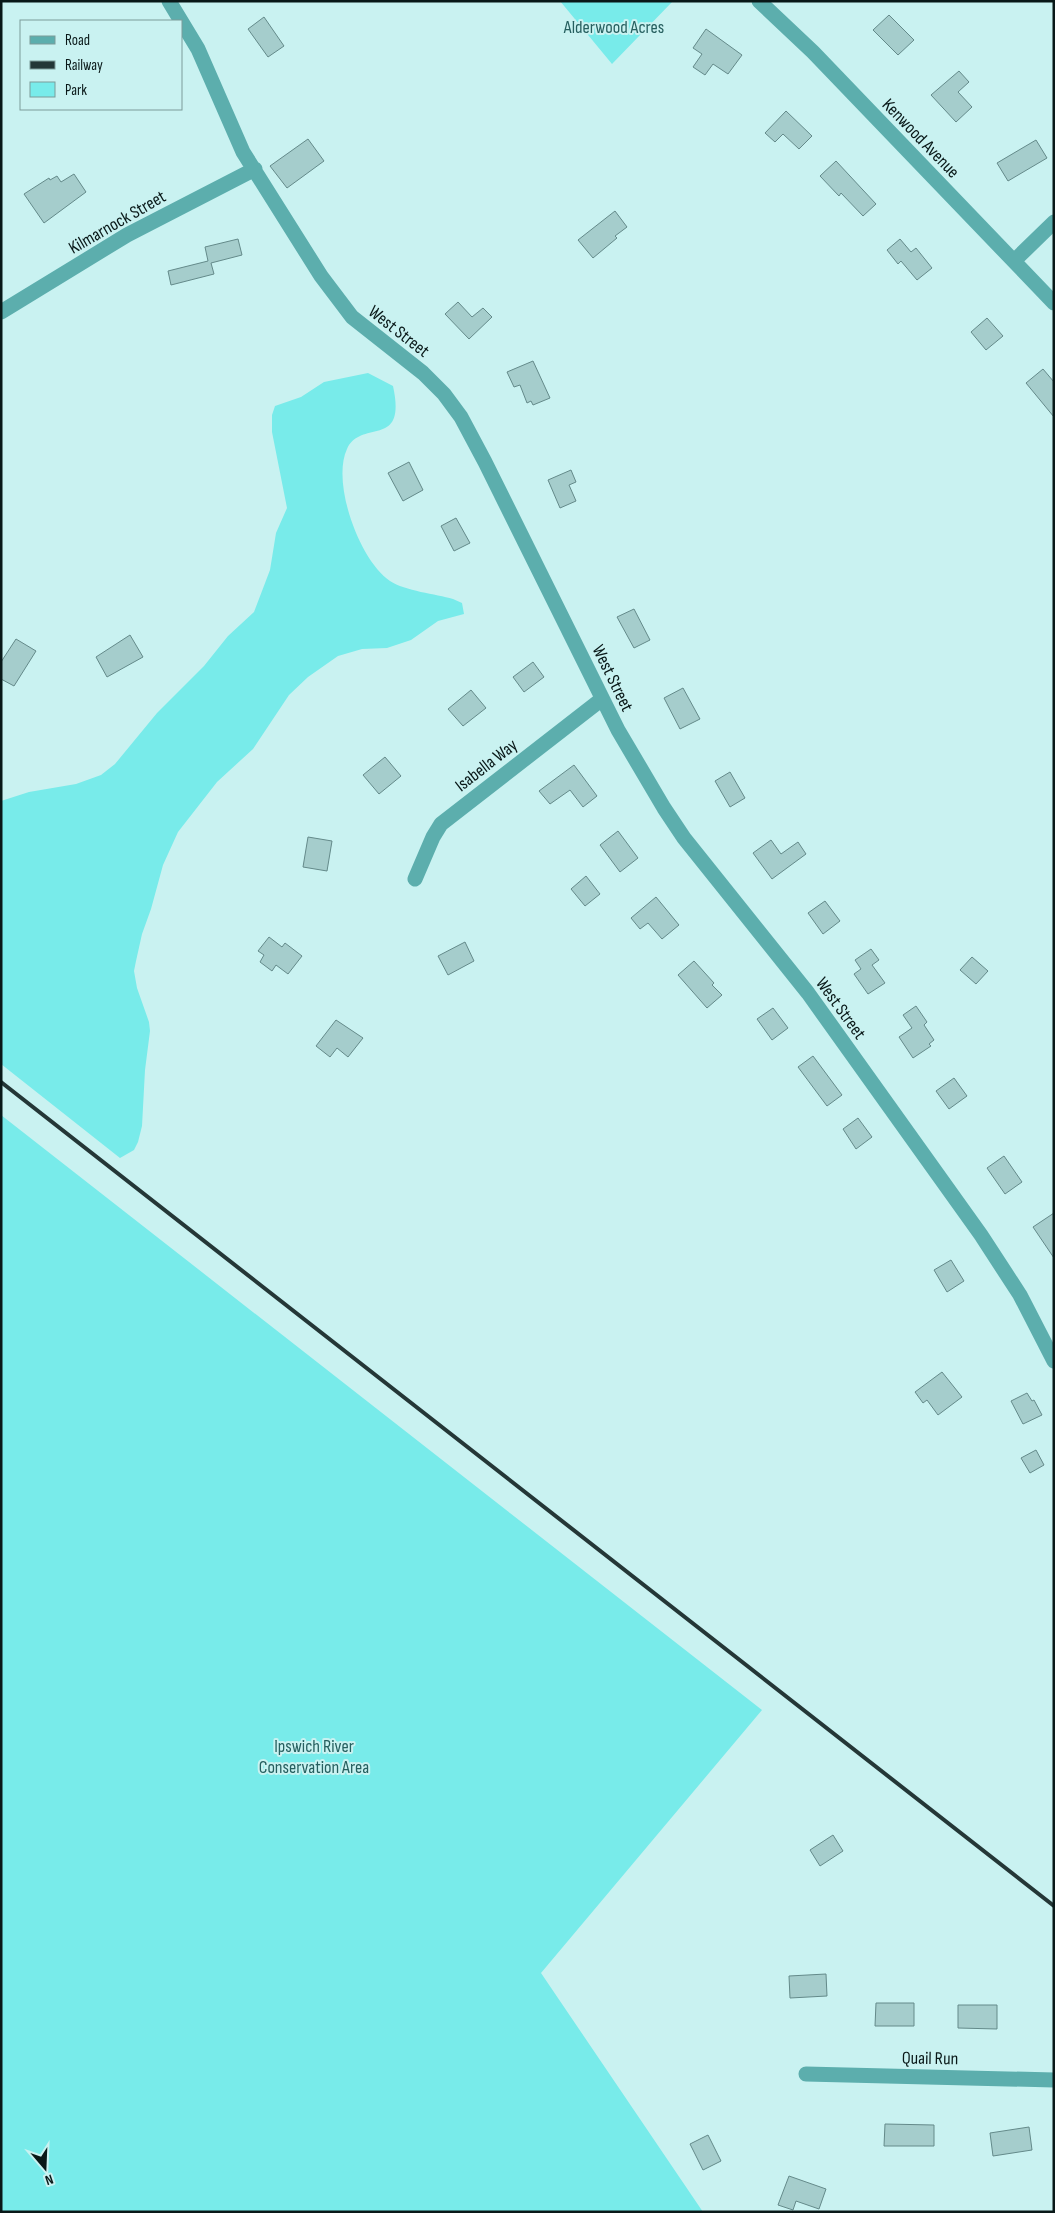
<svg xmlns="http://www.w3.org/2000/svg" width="1055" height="2213" viewBox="0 0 1055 2213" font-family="'Sofia Sans Condensed',sans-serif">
<rect width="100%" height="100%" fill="#c9f2f1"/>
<path fill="#78ebea" d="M 560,1 L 673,1 L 612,64 Z
M 368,373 L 393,386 C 407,450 361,418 347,449 C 331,483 360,561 390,581 C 405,591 436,594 453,599 L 462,603 L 464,614 L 438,621 L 411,640 L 387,648 L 362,649 L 338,656 L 308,677 L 289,695 L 253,749 L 217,782 L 178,832 L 163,865 L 151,909 L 142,934 L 136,961 L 134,971 L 137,988 L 149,1022 L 150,1031 L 145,1070 L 142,1126 L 138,1142 L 134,1150 L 120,1158 L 1,1064 L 1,801 L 29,792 L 76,784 L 101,775 L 115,764 L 157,713 L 204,666 L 228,636 L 254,612 L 270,570 L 276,533 L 287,508 L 272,432 L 272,415 L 275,406 L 301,397 L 324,382 Z
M 1,1115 L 762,1710 L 541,1973 L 703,2212 L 1,2212 Z"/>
<path fill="#a5cdcc" stroke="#648a8a" d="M 889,15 L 914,40 L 898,55 L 873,30 Z
M 264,17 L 284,46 L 268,57 L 248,29 Z
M 706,29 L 742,55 L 728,74 L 713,64 L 705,75 L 693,67 L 702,54 L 693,48 Z
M 959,71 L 969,82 L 958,92 L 972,107 L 956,122 L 931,95 Z
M 786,111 L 812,136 L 799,149 L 783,134 L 775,142 L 765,133 Z
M 308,139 L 324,161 L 287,188 L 270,166 Z
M 1036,140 L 1047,158 L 1008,181 L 997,163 Z
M 836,161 L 876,204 L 863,216 L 841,193 L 839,196 L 820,176 Z
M 74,174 L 86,192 L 44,223 L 24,194 L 49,178 L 50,180 L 57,176 L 61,182 Z
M 615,211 L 627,227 L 615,236 L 617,238 L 593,258 L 578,240 Z
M 238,239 L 242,255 L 211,263 L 214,274 L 171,285 L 168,271 L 208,261 L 205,247 Z
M 900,239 L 911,252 L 916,248 L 932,268 L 917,280 L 901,261 L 898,264 L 887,250 Z
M 458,302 L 472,317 L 483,308 L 492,317 L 469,339 L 445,314 Z
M 987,318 L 1003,336 L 986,350 L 971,332 Z
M 533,361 L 550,398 L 533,405 L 531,401 L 527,403 L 520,385 L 514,387 L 507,372 Z
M 1043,369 L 1054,382 L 1054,417 L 1026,383 Z
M 409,462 L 423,490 L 403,501 L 388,473 Z
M 571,470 L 576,482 L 569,485 L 576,501 L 560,508 L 548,480 Z
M 456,518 L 470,543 L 454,551 L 441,526 Z
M 634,609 L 650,640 L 634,648 L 617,617 Z
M 130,635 L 143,657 L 107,677 L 96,657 Z
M 16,639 L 36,651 L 14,686 L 1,679 L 1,662 Z
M 533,662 L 544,677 L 524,692 L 513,677 Z
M 683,688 L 700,719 L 680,729 L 664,698 Z
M 471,690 L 486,708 L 463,726 L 448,709 Z
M 385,757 L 401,776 L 379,794 L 363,775 Z
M 574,765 L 597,796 L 583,807 L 570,790 L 550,804 L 539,791 Z
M 730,772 L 745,798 L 730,807 L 715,781 Z
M 618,831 L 638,858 L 620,872 L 600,845 Z
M 308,837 L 332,841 L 327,871 L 303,867 Z
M 771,840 L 781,854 L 798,842 L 806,854 L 772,879 L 753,853 Z
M 586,876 L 600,894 L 585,906 L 571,889 Z
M 656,897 L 679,925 L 662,939 L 648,923 L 640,929 L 631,918 Z
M 825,901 L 840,921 L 823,934 L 808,913 Z
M 269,937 L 282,947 L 285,943 L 302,956 L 288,974 L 276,965 L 272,971 L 260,962 L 264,955 L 258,951 Z
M 465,942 L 474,961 L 448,975 L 438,956 Z
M 871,949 L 879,960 L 872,965 L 885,983 L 868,994 L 854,974 L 861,969 L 855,960 Z
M 972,957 L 988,971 L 976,984 L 960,970 Z
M 694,961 L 714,983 L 712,985 L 722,995 L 707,1008 L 678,975 Z
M 916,1006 L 927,1022 L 924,1025 L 934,1040 L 929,1044 L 931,1046 L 913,1058 L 899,1037 L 912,1028 L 903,1015 Z
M 773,1008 L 788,1028 L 772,1040 L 757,1019 Z
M 336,1020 L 363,1038 L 348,1057 L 337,1048 L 330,1057 L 316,1046 Z
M 813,1056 L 842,1095 L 827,1106 L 798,1067 Z
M 954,1078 L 967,1096 L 949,1109 L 936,1091 Z
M 858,1118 L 872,1137 L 856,1149 L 843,1129 Z
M 1004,1156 L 1022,1182 L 1005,1194 L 987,1168 Z
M 1054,1213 L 1054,1258 L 1033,1227 Z
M 951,1260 L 964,1281 L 947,1292 L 934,1270 Z
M 942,1372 L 962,1397 L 938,1415 L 927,1400 L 923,1403 L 915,1392 Z
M 1027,1393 L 1032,1401 L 1034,1400 L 1042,1415 L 1023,1424 L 1011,1401 Z
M 1036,1450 L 1044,1465 L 1030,1473 L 1021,1458 Z
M 833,1835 L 843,1851 L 820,1866 L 810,1850 Z
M 826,1974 L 827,1996 L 790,1998 L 789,1976 Z
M 876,2003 L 914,2003 L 914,2026 L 875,2026 Z
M 958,2005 L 997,2005 L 997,2029 L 958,2028 Z
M 885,2124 L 934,2125 L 934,2146 L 884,2146 Z
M 1029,2127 L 1032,2150 L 993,2156 L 990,2133 Z
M 708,2135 L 721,2161 L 703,2170 L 690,2144 Z
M 789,2176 L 826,2189 L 819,2209 L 796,2201 L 793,2210 L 778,2205 Z"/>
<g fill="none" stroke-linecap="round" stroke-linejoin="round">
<path stroke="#5caead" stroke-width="15" d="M 169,1 L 198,49 L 243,152 L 321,276 L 352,317 L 423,373 L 444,394 L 461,417 L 485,462 L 618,730 L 664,808 L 684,838 L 808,993 L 981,1235 L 1020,1295 L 1054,1361
M 759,1 L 813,52 L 1054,303
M 1014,261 L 1054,222
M 1,312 L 127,235 L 255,169
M 415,879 L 433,837 L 441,824 L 602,699
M 806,2074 L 1054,2080"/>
<path stroke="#243737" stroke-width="4" d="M 1,1082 L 1054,1906"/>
</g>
<g text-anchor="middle" stroke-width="4" stroke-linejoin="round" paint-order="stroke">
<g font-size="18" fill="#265f5f" stroke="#c9f2f1">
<text x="614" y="33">Alderwood Acres</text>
<text x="314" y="1752">Ipswich River<tspan x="314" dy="21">Conservation Area</tspan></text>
</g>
<g font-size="18" fill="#091818" stroke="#c9f2f1">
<text transform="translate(921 138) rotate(46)" y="6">Kenwood Avenue</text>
<text transform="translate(117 222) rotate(-30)" y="6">Kilmarnock Street</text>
<text transform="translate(399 331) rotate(38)" y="6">West Street</text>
<text transform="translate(613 678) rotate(64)" y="6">West Street</text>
<text transform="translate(486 765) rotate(-38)" y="6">Isabella Way</text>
<text transform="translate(841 1008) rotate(54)" y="6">West Street</text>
<text transform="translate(930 2058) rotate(1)" y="6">Quail Run</text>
</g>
</g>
<rect width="1055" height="2213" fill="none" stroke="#091818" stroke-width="5"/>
<rect x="20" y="20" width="162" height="90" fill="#c9f2f1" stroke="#7c9b9a"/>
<rect x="30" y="36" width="25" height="8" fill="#5caead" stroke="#7c9b9a"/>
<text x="65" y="45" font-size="15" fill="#091818">Road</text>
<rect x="30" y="61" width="25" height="8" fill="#243737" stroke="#7c9b9a"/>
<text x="65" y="70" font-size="15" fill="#091818">Railway</text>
<rect x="30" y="82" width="25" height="15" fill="#78ebea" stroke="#7c9b9a"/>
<text x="65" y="95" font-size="15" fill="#091818">Park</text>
<g transform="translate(45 2168) rotate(161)" stroke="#c9f2f1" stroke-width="4" paint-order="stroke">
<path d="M0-4L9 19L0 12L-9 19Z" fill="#091818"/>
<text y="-8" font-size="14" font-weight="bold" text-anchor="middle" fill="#091818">N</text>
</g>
</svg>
